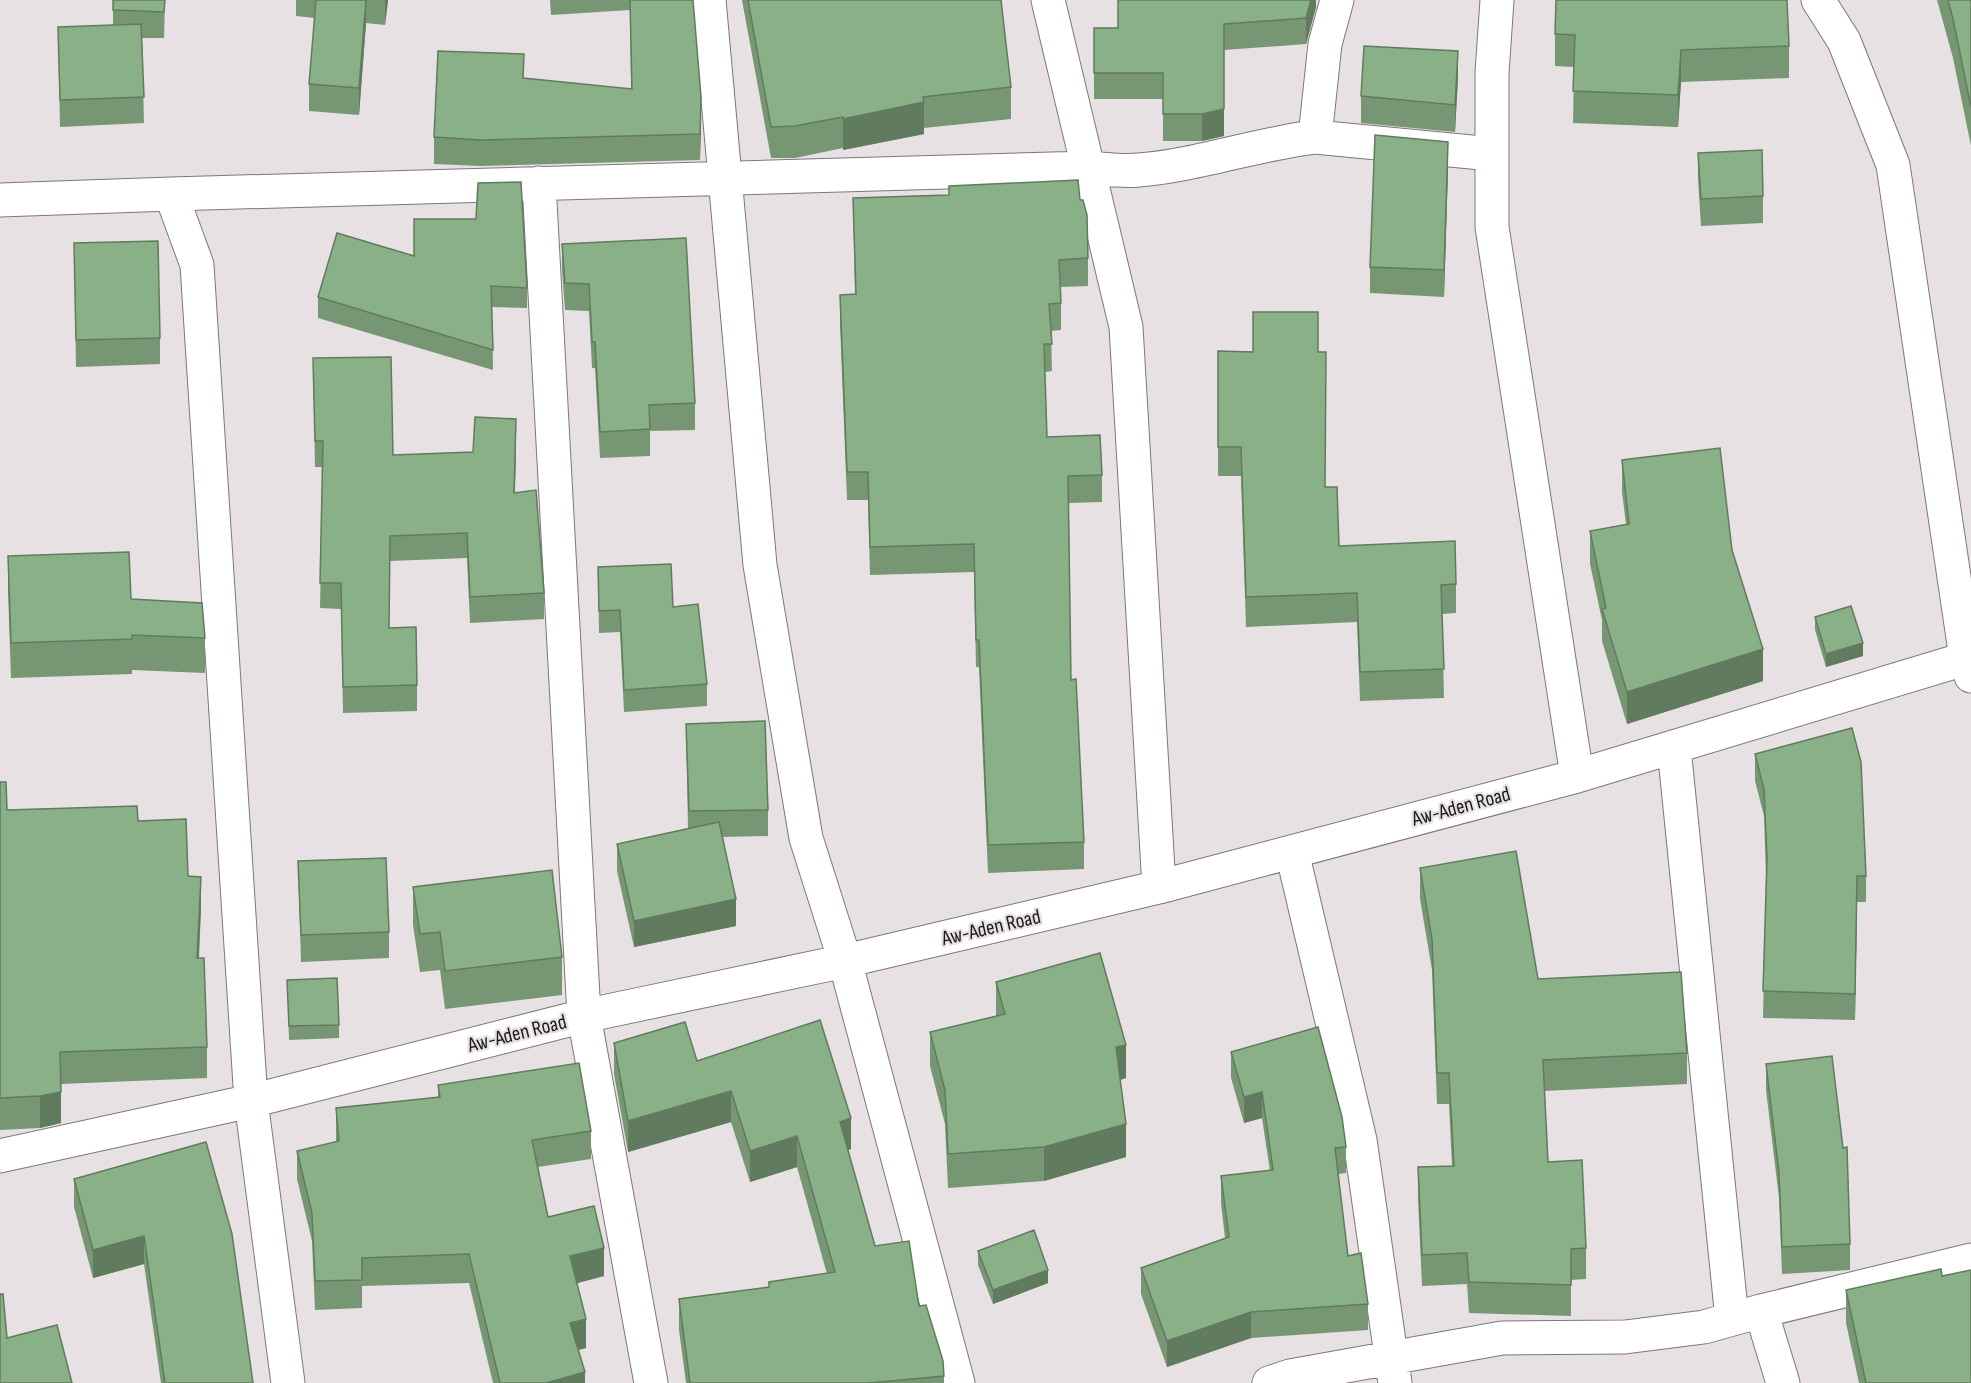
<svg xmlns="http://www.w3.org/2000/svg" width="1971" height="1383" viewBox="0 0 1971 1383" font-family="'Sofia Sans Condensed',sans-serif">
<rect width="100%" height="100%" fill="#e8e1e3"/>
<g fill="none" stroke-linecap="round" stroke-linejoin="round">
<g stroke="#7d7779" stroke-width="35">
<path id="minor" d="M 709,0 L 760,565 L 806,838 L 845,961 L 958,1383
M 1048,0 L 1126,327 L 1159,887
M 1497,0 L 1492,73 L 1492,227 L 1577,776
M 1818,0 L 1844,41 L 1893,165 L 1966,658 L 1971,676
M 1315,137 L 1492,154
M 539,183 L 584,1016 L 651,1383
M 171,194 L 1088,168 C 1105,169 1122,172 1139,170 C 1199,165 1256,144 1315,137 L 1325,44 L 1337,0
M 0,200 L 171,194 L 197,265 L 251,1101 L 288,1383
M 1674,748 L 1732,1319
M 1292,852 L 1360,1140 L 1395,1383
M 0,1156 L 251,1101 L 584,1016 L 845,961 L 1159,887 L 1577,776 L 1971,657
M 1761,1311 L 1783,1383
M 1269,1383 L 1290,1376 L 1502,1338 L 1625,1337 L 1704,1327 L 1761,1311 L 1971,1260"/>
</g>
<use href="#minor" stroke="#fff" stroke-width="33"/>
</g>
<path fill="#779774" d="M 113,0 L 165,0 L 164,38 L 142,38 L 144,123 L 60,127 L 58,27 L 113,25 Z
M 296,0 L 388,0 L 385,25 L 366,23 L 359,115 L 309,111 L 309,84 L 315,18 L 296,16 Z
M 550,0 L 693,0 L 701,123 L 700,160 L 480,166 L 434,164 L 434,137 L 524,78 L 631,89 L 630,10 L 551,15 Z
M 742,0 L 1001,0 L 1011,87 L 1011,119 L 924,128 L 924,134 L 843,150 L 843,148 L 795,158 L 771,158 Z
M 1316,0 L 1316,7 L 1306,44 L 1224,50 L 1224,136 L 1202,141 L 1163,141 L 1163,99 L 1094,99 L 1094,28 L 1118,28 Z
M 1937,0 L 1971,0 L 1971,146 L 1953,58 Z
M 1555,34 L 1789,46 L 1789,78 L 1681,82 L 1678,127 L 1573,123 L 1574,67 L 1555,66 Z
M 1458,78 L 1455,132 L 1361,123 L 1361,96 Z
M 1698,153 L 1763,196 L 1763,223 L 1701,226 L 1698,179 Z
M 1448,169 L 1444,297 L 1370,293 L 1370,267 Z
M 853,198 L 1088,258 L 1088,286 L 1061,287 L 1061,330 L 1051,331 L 1052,371 L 1045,372 L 1047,437 L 1102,475 L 1102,502 L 1069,503 L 1071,680 L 1084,842 L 1084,869 L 988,873 L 979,667 L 976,667 L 974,572 L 870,575 L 868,500 L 847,500 L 840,323 L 840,295 L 855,295 Z
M 74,243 L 160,338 L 160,364 L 76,367 Z
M 562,244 L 695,403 L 695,430 L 650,431 L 650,456 L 600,458 L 595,368 L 592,368 L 589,311 L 565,310 L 562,270 Z
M 414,256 L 527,288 L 527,308 L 492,307 L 493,370 L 318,318 L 318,297 Z
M 1218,351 L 1318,352 L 1325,487 L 1339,546 L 1456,584 L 1456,613 L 1442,614 L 1444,698 L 1360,701 L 1357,622 L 1246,627 L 1241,476 L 1218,476 Z
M 313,358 L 393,455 L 473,452 L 516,445 L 515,493 L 544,593 L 544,619 L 470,623 L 467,558 L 390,561 L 389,628 L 417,685 L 417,711 L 343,713 L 341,609 L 320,608 L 323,467 L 315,467 Z
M 1622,460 L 1732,550 L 1763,681 L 1627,724 L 1602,641 L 1602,620 L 1590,564 L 1590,531 L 1626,524 L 1622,492 Z
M 8,556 L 131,599 L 205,638 L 205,673 L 132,670 L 132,674 L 11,678 L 8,591 Z
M 598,567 L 707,684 L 707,706 L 624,712 L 620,632 L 599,633 Z
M 1815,617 L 1863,656 L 1826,667 L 1815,630 Z
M 686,724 L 768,810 L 768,836 L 723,837 L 736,926 L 634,947 L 617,871 L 617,844 L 688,829 Z
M 1755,754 L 1866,876 L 1866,902 L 1857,902 L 1855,1020 L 1763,1018 L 1766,875 L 1764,816 L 1755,781 Z
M 0,782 L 7,810 L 138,821 L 188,876 L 201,908 L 199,958 L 207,1047 L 207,1078 L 61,1084 L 61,1123 L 40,1128 L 0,1130 Z
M 298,861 L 389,932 L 389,958 L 301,962 Z
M 1420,868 L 1538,979 L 1687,1053 L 1687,1084 L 1544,1091 L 1548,1162 L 1586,1248 L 1586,1279 L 1571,1280 L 1571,1316 L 1469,1313 L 1467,1284 L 1422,1286 L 1418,1198 L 1418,1167 L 1452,1166 L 1449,1104 L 1437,1104 L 1432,970 L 1420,899 Z
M 413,887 L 562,957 L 562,995 L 445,1009 L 440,970 L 420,972 L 413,925 Z
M 287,980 L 339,1025 L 339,1038 L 289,1040 Z
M 996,982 L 1126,1078 L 1120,1080 L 1126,1157 L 1044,1181 L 948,1188 L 945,1124 L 930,1066 L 930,1032 L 996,1016 Z
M 614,1043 L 697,1061 L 851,1149 L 848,1150 L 875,1246 L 919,1306 L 944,1376 L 944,1383 L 686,1383 L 679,1330 L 679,1299 L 769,1287 L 769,1282 L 827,1274 L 797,1167 L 750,1182 L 731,1122 L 628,1152 L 614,1074 Z
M 1231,1052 L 1346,1147 L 1346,1173 L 1338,1174 L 1348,1256 L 1368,1304 L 1368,1330 L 1251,1338 L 1167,1367 L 1141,1294 L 1141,1268 L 1225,1238 L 1221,1203 L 1221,1176 L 1270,1171 L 1262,1118 L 1244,1123 L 1231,1078 Z
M 1766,1064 L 1850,1244 L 1850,1270 L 1782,1274 L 1779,1198 L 1766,1090 Z
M 438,1085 L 591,1131 L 591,1159 L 538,1167 L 548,1217 L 604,1276 L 577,1283 L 586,1348 L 578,1350 L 585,1383 L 493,1383 L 469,1283 L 362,1286 L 362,1308 L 315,1310 L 312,1241 L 297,1179 L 297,1151 L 336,1142 L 336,1108 L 438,1098 Z
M 206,1142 L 253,1383 L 161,1383 L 144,1264 L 93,1278 L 74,1207 L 74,1179 Z
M 978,1251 L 1048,1283 L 993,1304 L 978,1265 Z
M 1846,1290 L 1971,1383 L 1859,1383 L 1846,1323 Z"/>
<path fill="#617b5e" d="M 366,0 L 366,23 L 359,115 L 359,88 Z
M 385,0 L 388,0 L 385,25 Z
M 1311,0 L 1316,0 L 1316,7 L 1306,44 L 1306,18 Z
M 1681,50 L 1681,82 L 1678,127 L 1678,95 Z
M 1458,51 L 1458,78 L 1455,132 L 1455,105 Z
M 701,97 L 701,123 L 700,160 L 700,134 Z
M 924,102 L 924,134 L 843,150 L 843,119 Z
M 1224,109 L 1224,136 L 1202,141 L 1202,114 Z
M 1448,142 L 1448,169 L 1444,297 L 1444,270 Z
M 516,419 L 516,445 L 514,518 L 514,493 Z
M 1863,643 L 1863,656 L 1826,667 L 1826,654 Z
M 1763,649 L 1763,681 L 1627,724 L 1627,692 Z
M 1857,876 L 1857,902 L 1855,1020 L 1855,994 Z
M 201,877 L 201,908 L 197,990 L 197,958 Z
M 736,899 L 736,926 L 634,947 L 634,921 Z
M 1126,1045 L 1126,1078 L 1116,1081 L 1116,1047 Z
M 731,1091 L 731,1122 L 628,1152 L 628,1121 Z
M 61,1092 L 61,1123 L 40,1128 L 40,1096 Z
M 1262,1092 L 1262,1118 L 1244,1123 L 1244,1097 Z
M 851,1118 L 851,1149 L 840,1153 L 840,1122 Z
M 1126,1124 L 1126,1157 L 1044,1181 L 1044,1147 Z
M 797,1136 L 797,1167 L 750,1182 L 750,1151 Z
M 144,1236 L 144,1264 L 93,1278 L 93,1250 Z
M 604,1248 L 604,1276 L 570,1285 L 570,1256 Z
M 1048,1270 L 1048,1283 L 993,1304 L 993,1290 Z
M 1251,1312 L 1251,1338 L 1167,1367 L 1167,1341 Z
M 586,1319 L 586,1348 L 570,1352 L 570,1323 Z
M 585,1372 L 585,1383 L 546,1383 Z"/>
<path fill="#8ab087" stroke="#617b5e" stroke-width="1.5" d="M 113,0 L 165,0 L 164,12 L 113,10 Z
M 316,0 L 366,0 L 359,88 L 309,84 Z
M 630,0 L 693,0 L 701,97 L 700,134 L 480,140 L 434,137 L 438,51 L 524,54 L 523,78 L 632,89 Z
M 748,0 L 1001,0 L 1011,87 L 923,97 L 924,102 L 843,119 L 843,117 L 795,126 L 771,127 Z
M 1118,0 L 1311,0 L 1306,18 L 1224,24 L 1224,109 L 1202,114 L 1163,114 L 1163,73 L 1094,73 L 1094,28 L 1118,28 Z
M 1556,0 L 1787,0 L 1789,46 L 1681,50 L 1678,95 L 1573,91 L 1575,35 L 1555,34 Z
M 1948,0 L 1971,0 L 1971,107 L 1953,19 Z
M 141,24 L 144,97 L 60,100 L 58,27 Z
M 1364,46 L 1458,51 L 1455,105 L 1361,96 Z
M 1375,135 L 1448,142 L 1444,270 L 1370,267 Z
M 1762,150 L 1763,196 L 1701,199 L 1698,153 Z
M 1078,180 L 1080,200 L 1083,200 L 1087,215 L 1088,258 L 1059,260 L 1061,303 L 1049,304 L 1052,344 L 1044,344 L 1047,437 L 1100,435 L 1102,475 L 1068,476 L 1071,680 L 1076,679 L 1084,842 L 988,845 L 979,640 L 976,640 L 974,544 L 870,547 L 868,472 L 847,472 L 840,295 L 856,294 L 853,198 L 949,195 L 949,186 Z
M 521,182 L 527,288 L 491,286 L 493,350 L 318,297 L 337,233 L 414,256 L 414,219 L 476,219 L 478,183 Z
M 686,238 L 695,403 L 649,405 L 650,429 L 600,432 L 595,342 L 592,342 L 589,284 L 565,283 L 562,244 Z
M 158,241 L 160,338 L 76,340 L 74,243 Z
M 1253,312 L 1318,312 L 1318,352 L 1326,352 L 1325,487 L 1337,487 L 1339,546 L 1455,541 L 1456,584 L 1441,585 L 1444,669 L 1360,672 L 1357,593 L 1246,597 L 1241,447 L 1218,447 L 1218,351 L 1253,352 Z
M 391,357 L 393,455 L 473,452 L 475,417 L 516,419 L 514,493 L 536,490 L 544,593 L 470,597 L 467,533 L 390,536 L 389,628 L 416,627 L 417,685 L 343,687 L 341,583 L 320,583 L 323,441 L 315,441 L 313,358 Z
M 1720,448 L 1732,550 L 1763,649 L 1627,692 L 1602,609 L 1606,608 L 1590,531 L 1629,524 L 1622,460 Z
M 129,552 L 131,599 L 202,603 L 205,638 L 132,635 L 132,639 L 11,643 L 8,556 Z
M 671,564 L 673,607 L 698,604 L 707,684 L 624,690 L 620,610 L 599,611 L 598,567 Z
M 1851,606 L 1863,643 L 1826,654 L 1815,617 Z
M 765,721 L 768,810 L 689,811 L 686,724 Z
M 1852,728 L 1861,762 L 1866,876 L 1857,876 L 1855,994 L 1763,991 L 1767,859 L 1764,789 L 1755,754 Z
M 0,782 L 6,782 L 7,810 L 137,806 L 138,821 L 186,819 L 188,876 L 201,877 L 197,958 L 204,958 L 207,1047 L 60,1052 L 61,1092 L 40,1096 L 0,1098 Z
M 719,822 L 736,899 L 634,921 L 617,844 Z
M 1516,851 L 1538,979 L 1681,972 L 1687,1053 L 1543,1060 L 1548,1162 L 1582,1160 L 1586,1248 L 1571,1249 L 1571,1285 L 1469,1282 L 1467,1253 L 1422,1255 L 1418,1167 L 1454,1166 L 1449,1073 L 1437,1073 L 1432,939 L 1420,868 Z
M 386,858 L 389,932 L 301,935 L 298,861 Z
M 552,870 L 562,957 L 445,971 L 440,932 L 420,934 L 413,887 Z
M 1100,953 L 1126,1045 L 1116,1047 L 1126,1124 L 1044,1147 L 948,1154 L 945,1090 L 930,1032 L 1005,1014 L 996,982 Z
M 337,978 L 339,1025 L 289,1026 L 287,980 Z
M 820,1020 L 851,1118 L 840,1122 L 875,1246 L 909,1241 L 919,1306 L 926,1305 L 943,1361 L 944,1376 L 869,1383 L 690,1383 L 679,1299 L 769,1287 L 769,1282 L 835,1272 L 797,1136 L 750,1151 L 731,1091 L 628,1121 L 614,1043 L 685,1022 L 697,1061 Z
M 1318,1027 L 1342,1117 L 1346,1147 L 1335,1148 L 1348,1256 L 1361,1253 L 1368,1304 L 1251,1312 L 1167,1341 L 1141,1268 L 1229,1237 L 1221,1176 L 1273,1170 L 1262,1092 L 1244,1097 L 1231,1052 Z
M 1832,1056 L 1843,1148 L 1847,1147 L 1850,1244 L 1782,1247 L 1779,1172 L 1766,1064 Z
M 579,1063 L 591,1131 L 532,1140 L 548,1217 L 594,1206 L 604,1248 L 570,1256 L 586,1319 L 570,1323 L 585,1372 L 546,1383 L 500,1383 L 469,1254 L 362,1258 L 362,1280 L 315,1281 L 312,1213 L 297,1151 L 339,1141 L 336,1108 L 440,1097 L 438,1085 Z
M 206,1142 L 232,1234 L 253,1383 L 165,1383 L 144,1236 L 93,1250 L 74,1179 Z
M 1034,1230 L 1048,1270 L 993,1290 L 978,1251 Z
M 1941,1269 L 1942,1276 L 1971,1270 L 1971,1383 L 1866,1383 L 1846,1290 Z
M 0,1294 L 3,1294 L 7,1338 L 57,1325 L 72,1383 L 0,1383 Z"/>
<g text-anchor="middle" stroke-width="4.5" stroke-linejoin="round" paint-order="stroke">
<g font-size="21" fill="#1b191a" stroke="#e8e1e3">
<text transform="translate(1461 806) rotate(-15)" y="7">Aw-Aden Road</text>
<text transform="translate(991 927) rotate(-13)" y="7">Aw-Aden Road</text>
<text transform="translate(517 1033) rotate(-14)" y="7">Aw-Aden Road</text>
</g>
</g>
</svg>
